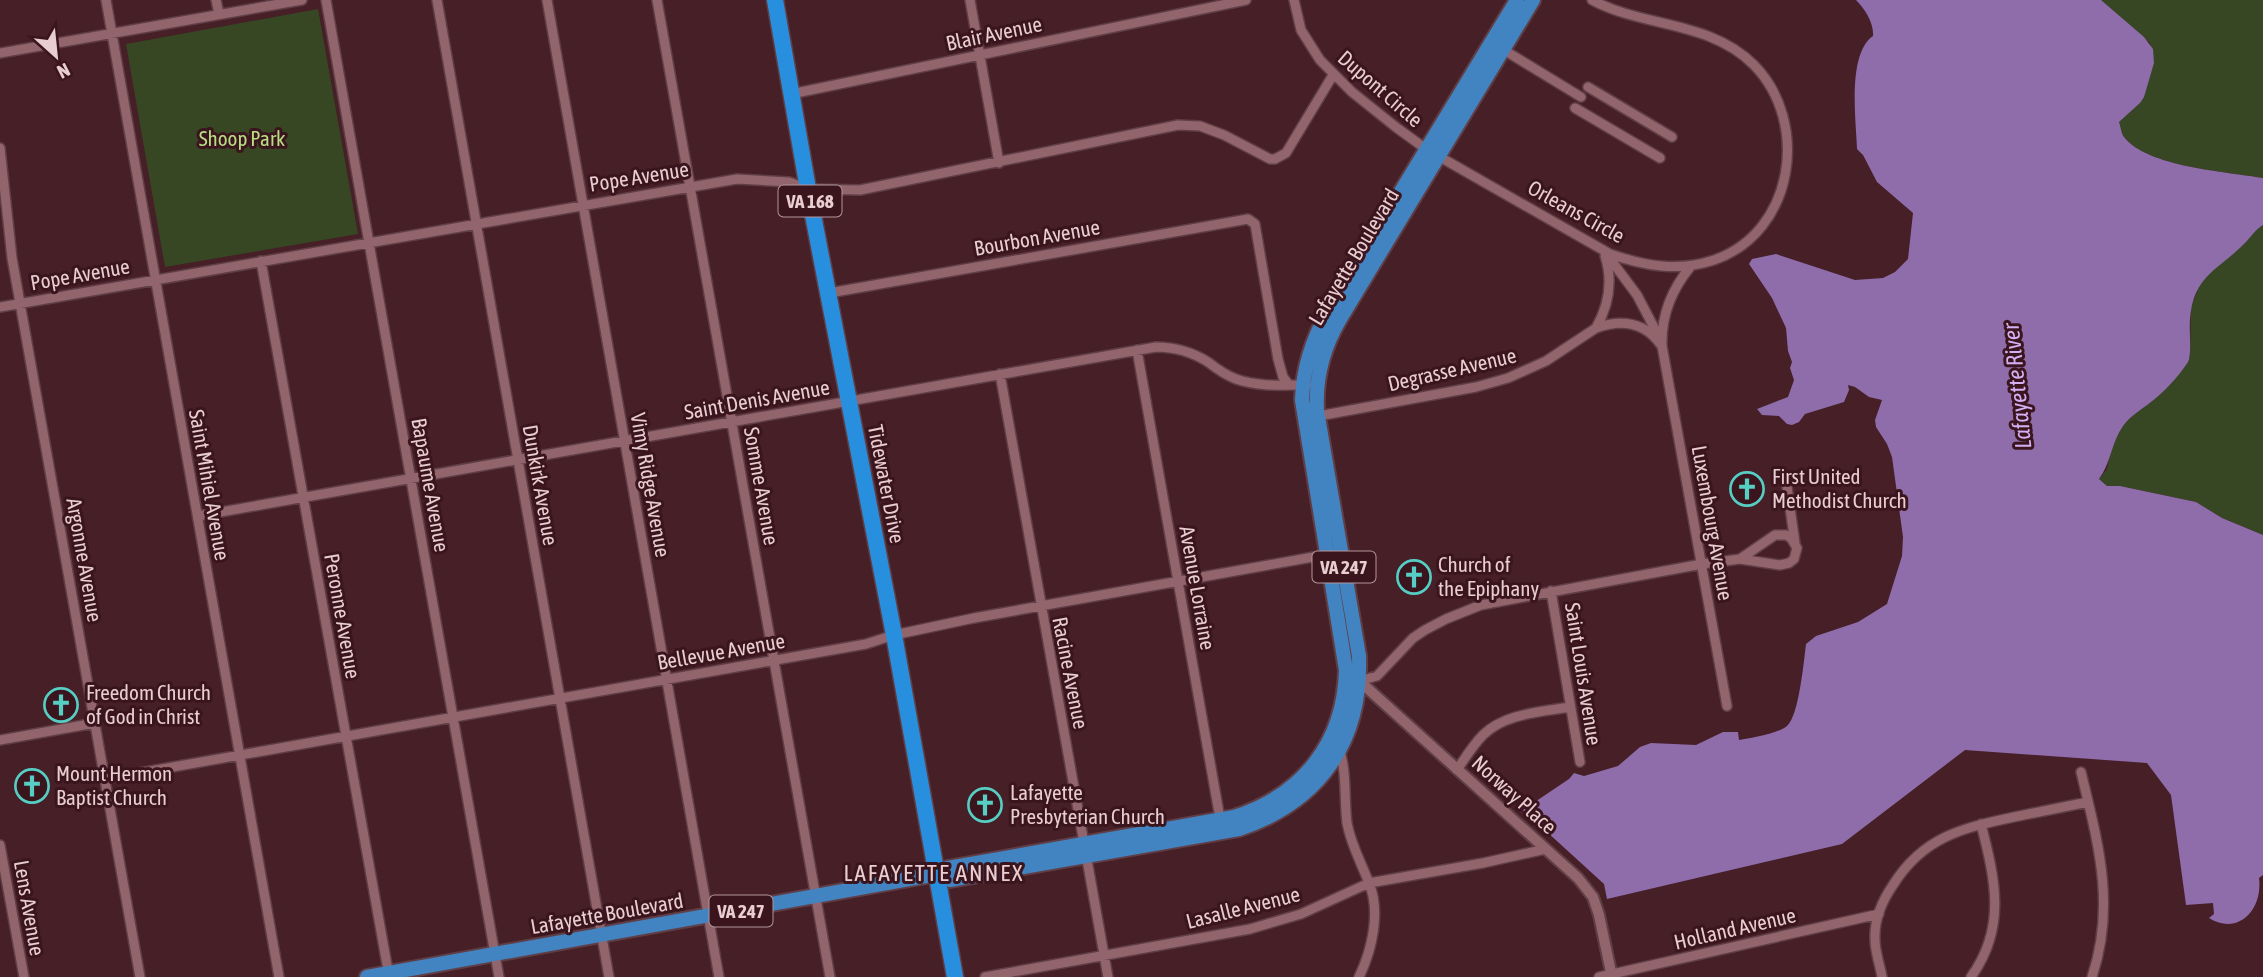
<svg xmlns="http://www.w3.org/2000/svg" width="2263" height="977" viewBox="0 0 2263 977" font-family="'Asap Condensed',sans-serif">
<rect width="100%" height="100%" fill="#461f27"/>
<path fill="#374723" d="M 2101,0 L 2263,0 L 2263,178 C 2228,172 2147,167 2124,137 C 2121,133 2121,127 2119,122 L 2140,103 L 2154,63 L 2150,43 Z
M 318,9 L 358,234 L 165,267 L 126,44 Z
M 2263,225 L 2263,535 L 2222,518 L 2196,502 L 2120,486 L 2107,486 L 2099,479 L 2107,469 L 2113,443 L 2123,425 L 2139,409 L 2149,404 L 2190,357 L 2191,307 L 2200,284 L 2214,268 L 2245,243 L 2255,230 Z"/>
<path fill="#8e6daa" d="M 1856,0 L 2101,0 L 2144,37 L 2153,49 L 2154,63 L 2144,97 L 2140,103 L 2119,122 C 2121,127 2121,133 2124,137 C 2147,167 2228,172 2263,178 L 2263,225 C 2255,230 2251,237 2244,244 C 2217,271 2193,276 2190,320 C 2189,330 2192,355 2188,362 C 2179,376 2164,392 2151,402 C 2141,410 2131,415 2123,426 C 2111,443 2111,463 2099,479 L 2107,486 L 2120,486 L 2196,502 L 2222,518 L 2263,535 L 2263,875 L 2259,878 C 2263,910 2238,936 2209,918 L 2214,914 L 2213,903 L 2186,905 L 2171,795 L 2147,763 L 1965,750 L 1842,844 L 1607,899 L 1604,884 L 1523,810 L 1569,779 L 1574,773 L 1584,776 L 1618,766 L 1640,747 L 1651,743 L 1696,745 L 1723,732 L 1738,732 L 1739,740 C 1751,738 1779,733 1787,726 C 1799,716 1804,660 1806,644 L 1816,636 L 1858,622 L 1887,604 L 1902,556 L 1903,537 L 1892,457 L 1887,444 L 1876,427 L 1875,420 L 1882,400 L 1869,397 L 1855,387 L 1848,385 L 1849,390 L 1844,402 L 1805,414 L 1799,422 L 1792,425 L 1787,424 L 1779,416 L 1762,415 L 1757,409 L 1788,397 L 1794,380 L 1790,368 L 1792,362 L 1788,351 L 1786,328 L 1772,298 L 1749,264 L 1752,259 L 1776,254 L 1855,280 L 1883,278 L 1895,272 L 1908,259 L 1913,213 L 1877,182 L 1863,155 L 1857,149 C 1856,120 1847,54 1873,36 C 1874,23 1865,9 1856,0 Z"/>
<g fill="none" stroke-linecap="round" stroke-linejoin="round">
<g stroke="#603e46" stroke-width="12">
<path id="minor" d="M 106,0 L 279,977
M 216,0 L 219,14
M 326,0 L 499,977
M 437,0 L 609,977
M 547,0 L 719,977
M 657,0 L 830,977
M 970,0 L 999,163
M 1294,0 L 1301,30 L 1320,60 L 1352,92 L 1397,128 L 1426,149 L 1610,254 C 1645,266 1678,272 1714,260 C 1795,232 1810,122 1754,65 C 1709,20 1644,28 1592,0
M 1499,47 L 1581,97
M 0,53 L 302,0
M 1588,87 L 1672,137
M 791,94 L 1246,0
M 1575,108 L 1660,158
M 0,148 L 12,258 L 140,977
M 1605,252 L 1637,295 L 1659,337
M 261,261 L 389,976
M 1691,266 C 1671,290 1661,315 1662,346 L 1727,706
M 829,293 L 1248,219 L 1255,224 L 1278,359 L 1283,377 L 1289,385
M 0,307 L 737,179 L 789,182 L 808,189 L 860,190 L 1178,125 L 1200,126 L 1224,135 L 1270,159 L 1275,159 L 1286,153 L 1333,75
M 1596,328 C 1609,305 1613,281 1605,256
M 1137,350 L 1221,824
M 1000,374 L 1108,977
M 1313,417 L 1476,387 L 1508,378 L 1546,361 L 1596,328 C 1621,319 1645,322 1661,345
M 1787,487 L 1795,543
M 198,516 L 1156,347 C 1175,347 1192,352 1208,362 C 1217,369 1225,375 1236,379 C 1259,387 1283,385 1307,385
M 1551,591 L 1580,762
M 1359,681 L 1377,676 L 1413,638 L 1425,630 L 1446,619 L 1481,605 L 1702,564 L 1740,559 L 1775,535 L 1786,535 L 1791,538 L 1797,548 L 1794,559 L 1789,563 L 1780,565 L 1740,559
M 0,740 L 95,723
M 1339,748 C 1347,771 1344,799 1347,823 C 1351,845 1361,862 1369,883 C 1381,912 1372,950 1359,977
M 1457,770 C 1465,758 1473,745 1483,735 C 1505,713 1542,712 1570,707
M 2081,772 C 2098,843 2116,905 2092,977
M 105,779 L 866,644 L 894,635 L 974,618 L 1341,552
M 0,845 L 24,977
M 985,977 L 1250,929 L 1301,914 L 1369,883 L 1483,863 L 1546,849
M 1599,977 L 1879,914
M 1882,977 C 1880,965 1875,952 1875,940 C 1874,921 1882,901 1893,885 C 1923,837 1962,828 2014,817 C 2039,812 2063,807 2088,802
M 1971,977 C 2007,927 1995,879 1981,824"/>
</g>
<g stroke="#603e46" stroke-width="14">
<path id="tertiary" d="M 1356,678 L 1578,878 L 1593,897 L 1599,915 L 1612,977"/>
</g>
<g stroke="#603e46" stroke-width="18">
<path id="primary" d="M 937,874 L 950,880 L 1239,829 C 1320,802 1362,741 1359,656 L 1317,411 C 1315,377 1323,348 1340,319 L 1533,0
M 367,977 L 937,874 L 948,868 L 1234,817 C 1303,795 1344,743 1346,670 L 1302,400 C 1303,367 1312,340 1328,312 L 1517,0"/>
</g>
<g stroke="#603e46" stroke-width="19">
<path id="trunk" d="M 775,0 L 808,189 L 894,635 L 955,977"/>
</g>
<use href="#minor" stroke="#92646c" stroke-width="9"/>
<use href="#tertiary" stroke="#92646c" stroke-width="10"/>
<use href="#primary" stroke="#4284c2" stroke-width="14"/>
<use href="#trunk" stroke="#288fde" stroke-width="16"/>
</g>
<defs>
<g id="church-ring" transform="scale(1.75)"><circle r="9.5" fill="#3b151e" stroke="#56cec4" stroke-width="1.5"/><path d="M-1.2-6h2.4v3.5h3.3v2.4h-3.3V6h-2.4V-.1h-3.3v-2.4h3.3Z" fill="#56cec4"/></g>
</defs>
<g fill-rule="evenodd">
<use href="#church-ring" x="1747" y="489"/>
<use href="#church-ring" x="1414" y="577"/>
<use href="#church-ring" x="61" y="705"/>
<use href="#church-ring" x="32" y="786"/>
<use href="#church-ring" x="985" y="805"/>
</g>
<g text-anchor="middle" stroke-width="6" stroke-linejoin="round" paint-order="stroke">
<g fill="#3b151e" stroke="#b4969b" stroke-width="2">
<rect x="778.5" y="185.5" width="63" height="31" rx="5"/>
<rect x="1312.5" y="551.5" width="63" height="31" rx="5"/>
<rect x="709.5" y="895.5" width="63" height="31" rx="5"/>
</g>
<g font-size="19" font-weight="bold" fill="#e8cdd1">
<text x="810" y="208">VA 168</text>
<text x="1344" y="574">VA 247</text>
<text x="741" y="918">VA 247</text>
</g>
<g font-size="21" fill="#e8cdd1" stroke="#3b151e">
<text transform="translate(994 34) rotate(-12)" y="7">Blair Avenue</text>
<text transform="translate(1380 89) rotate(41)" y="7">Dupont Circle</text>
<text transform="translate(639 177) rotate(-9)" y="7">Pope Avenue</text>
<text transform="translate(1576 212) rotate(29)" y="7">Orleans Circle</text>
<text transform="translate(1037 238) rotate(-10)" y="7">Bourbon Avenue</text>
<text transform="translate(1354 257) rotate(-59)" y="7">Lafayette Boulevard</text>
<text transform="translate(80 275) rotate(-10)" y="7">Pope Avenue</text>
<text transform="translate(1452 370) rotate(-13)" y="7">Degrasse Avenue</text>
<text transform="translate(757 400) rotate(-10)" y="7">Saint Denis Avenue</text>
<text transform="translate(886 484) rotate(79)" y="7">Tidewater Drive</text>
<text transform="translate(209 485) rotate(80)" y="7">Saint Mihiel Avenue</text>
<text transform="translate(430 485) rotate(80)" y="7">Bapaume Avenue</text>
<text transform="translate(540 485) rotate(80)" y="7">Dunkirk Avenue</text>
<text transform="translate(650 485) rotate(80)" y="7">Vimy Ridge Avenue</text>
<text transform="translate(761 486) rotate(80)" y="7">Somme Avenue</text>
<text transform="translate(1712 523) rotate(80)" y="7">Luxembourg Avenue</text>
<text transform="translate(84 560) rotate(80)" y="7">Argonne Avenue</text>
<text transform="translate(1197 588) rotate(80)" y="7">Avenue Lorraine</text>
<text transform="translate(342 616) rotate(80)" y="7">Peronne Avenue</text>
<text transform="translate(721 652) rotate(-10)" y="7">Bellevue Avenue</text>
<text transform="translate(1070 673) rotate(79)" y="7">Racine Avenue</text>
<text transform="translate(1583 674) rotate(81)" y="7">Saint Louis Avenue</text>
<text transform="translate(1514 795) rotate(42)" y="7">Norway Place</text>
<text transform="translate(29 908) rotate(80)" y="7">Lens Avenue</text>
<text transform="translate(1243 908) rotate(-14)" y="7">Lasalle Avenue</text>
<text transform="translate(607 914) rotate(-10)" y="7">Lafayette Boulevard</text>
<text transform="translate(1735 929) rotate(-13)" y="7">Holland Avenue</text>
</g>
<g font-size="21" fill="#b7df82" stroke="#3b151e">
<text x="242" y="146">Shoop Park</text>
</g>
<g font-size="21" fill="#e8cdd1" stroke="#3b151e" text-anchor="start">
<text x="1772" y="484">First United<tspan x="1772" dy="24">Methodist Church</tspan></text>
<text x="1438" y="572">Church of<tspan x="1438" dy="24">the Epiphany</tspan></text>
<text x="86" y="700">Freedom Church<tspan x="86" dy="24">of God in Christ</tspan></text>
<text x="56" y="781">Mount Hermon<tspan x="56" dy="24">Baptist Church</tspan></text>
<text x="1010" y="800">Lafayette<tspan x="1010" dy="24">Presbyterian Church</tspan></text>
</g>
<g font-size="23" font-style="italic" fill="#d3b0f4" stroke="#3b151e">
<text transform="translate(2017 386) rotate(-96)" y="8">Lafayette River</text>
</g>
<g font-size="23" letter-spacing="2" fill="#e8cdd1" stroke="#3b151e">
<text x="934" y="881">LAFAYETTE ANNEX</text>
</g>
</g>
<g transform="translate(56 56) rotate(153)" stroke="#3b151e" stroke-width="5" paint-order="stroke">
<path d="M0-5L12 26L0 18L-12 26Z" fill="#e8cdd1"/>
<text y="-10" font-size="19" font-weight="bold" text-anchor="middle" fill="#e8cdd1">N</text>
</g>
</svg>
